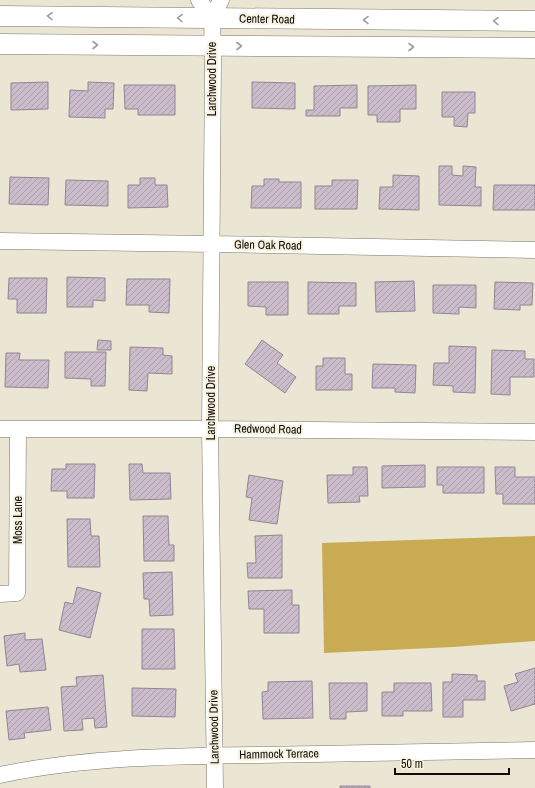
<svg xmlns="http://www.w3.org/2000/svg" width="535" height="788" viewBox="0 0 535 788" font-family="'Archivo Narrow',sans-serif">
<defs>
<pattern id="building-hatch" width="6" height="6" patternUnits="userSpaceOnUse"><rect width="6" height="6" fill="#cabcca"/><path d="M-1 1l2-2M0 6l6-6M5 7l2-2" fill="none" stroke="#aca0ac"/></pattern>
</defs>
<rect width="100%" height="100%" fill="#ebe5d3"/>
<path fill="#c8ab52" d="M 535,536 L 535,641 L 453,647 L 324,653 L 322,543 Z"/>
<path fill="url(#building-hatch)" stroke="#928693" d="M 48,82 L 48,109 L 11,110 L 11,83 Z
M 88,82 L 114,83 L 113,109 L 105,109 L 105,118 L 69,117 L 70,90 L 88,91 Z
M 252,82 L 295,83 L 295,109 L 252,108 Z
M 124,85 L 175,85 L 175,115 L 138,115 L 138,109 L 125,109 Z
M 357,85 L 357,108 L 340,108 L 340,116 L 306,116 L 306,110 L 314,110 L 314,86 Z
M 416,85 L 416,109 L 400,109 L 400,122 L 377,122 L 377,115 L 368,115 L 368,86 Z
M 442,92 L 475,92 L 475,113 L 468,113 L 467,127 L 454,126 L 454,117 L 442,117 Z
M 439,166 L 452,166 L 452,175 L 463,176 L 463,166 L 476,167 L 475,187 L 481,187 L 481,206 L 439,205 Z
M 393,175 L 419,176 L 419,210 L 379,209 L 380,187 L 393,187 Z
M 10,177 L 49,178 L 48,205 L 9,204 Z
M 140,178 L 155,178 L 155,185 L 167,185 L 168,207 L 128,208 L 128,185 L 140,185 Z
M 264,179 L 279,179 L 279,182 L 301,182 L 301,208 L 251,208 L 252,186 L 264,186 Z
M 66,180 L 108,181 L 108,206 L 65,205 Z
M 332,180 L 358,180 L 357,209 L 315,209 L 315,186 L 332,186 Z
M 494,185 L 535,185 L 535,210 L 493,210 Z
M 67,277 L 105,278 L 105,301 L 93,300 L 93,307 L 67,307 Z
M 9,278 L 47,278 L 46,313 L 17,313 L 17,299 L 8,299 Z
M 127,279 L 170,279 L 169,313 L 149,312 L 149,305 L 126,305 Z
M 414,281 L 415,311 L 376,312 L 375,282 Z
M 248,282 L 288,282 L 288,315 L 266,315 L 266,307 L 248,306 Z
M 308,282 L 356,283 L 356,306 L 339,306 L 339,314 L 308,314 Z
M 495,282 L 533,283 L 532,305 L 520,305 L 520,310 L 494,309 Z
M 433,285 L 476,285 L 476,308 L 459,307 L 459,314 L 433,313 Z
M 98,340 L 111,341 L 111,350 L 97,350 Z
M 262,340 L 283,355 L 277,363 L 296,377 L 285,393 L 245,364 Z
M 449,346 L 476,347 L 475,393 L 453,392 L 453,386 L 433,385 L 434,363 L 449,363 Z
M 130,347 L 163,348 L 163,355 L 172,356 L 172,374 L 148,373 L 147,391 L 129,390 Z
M 492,350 L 525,351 L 525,359 L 534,359 L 534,377 L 510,377 L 510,395 L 491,394 Z
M 65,352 L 106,352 L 105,386 L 91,386 L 91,379 L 65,378 Z
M 6,353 L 20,353 L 19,360 L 49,360 L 48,388 L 5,387 Z
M 323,358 L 345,358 L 345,374 L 352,374 L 352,390 L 316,390 L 316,366 L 323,366 Z
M 373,364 L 416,365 L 415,393 L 395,392 L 395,388 L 372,388 Z
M 66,464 L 95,464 L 94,498 L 67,498 L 67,491 L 51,491 L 52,469 L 66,469 Z
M 129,464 L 142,464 L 143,473 L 170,473 L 171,499 L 130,500 Z
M 425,465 L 425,487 L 382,488 L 382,466 Z
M 353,467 L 367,467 L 368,496 L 359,496 L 360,502 L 328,503 L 327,475 L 353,475 Z
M 437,467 L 484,467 L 484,493 L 443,493 L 443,485 L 437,485 Z
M 495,467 L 515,467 L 515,477 L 535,477 L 535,504 L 503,504 L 503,494 L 496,494 Z
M 249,475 L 283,481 L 277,524 L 249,520 L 252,498 L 246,497 Z
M 143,516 L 168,516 L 169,545 L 174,545 L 174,561 L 144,561 Z
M 67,519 L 90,519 L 91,536 L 99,536 L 100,567 L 68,567 Z
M 282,535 L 282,578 L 248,578 L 247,563 L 256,563 L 255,536 Z
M 172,572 L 173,615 L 150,616 L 149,599 L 144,599 L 143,573 Z
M 77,587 L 101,593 L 90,638 L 59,630 L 65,602 L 73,604 Z
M 292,590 L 292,605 L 299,605 L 299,633 L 264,633 L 264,609 L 249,609 L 248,591 Z
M 142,629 L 174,629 L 175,669 L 142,669 Z
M 25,633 L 25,640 L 42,639 L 46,670 L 20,672 L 19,664 L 7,666 L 4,636 Z
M 535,668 L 535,704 L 511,711 L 504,686 L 518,682 L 515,674 Z
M 452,674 L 477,675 L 477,681 L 485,681 L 485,700 L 463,700 L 463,717 L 443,717 L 443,682 L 452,682 Z
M 103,675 L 107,727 L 95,728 L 94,718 L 82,719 L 83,730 L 64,731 L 61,687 L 77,686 L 76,677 Z
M 312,681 L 313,718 L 263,719 L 262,692 L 268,691 L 268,682 Z
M 329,683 L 367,683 L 367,711 L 346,712 L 346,719 L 330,719 Z
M 394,683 L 431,683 L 432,711 L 403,711 L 403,716 L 382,716 L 382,692 L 394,692 Z
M 132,688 L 176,689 L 175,717 L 132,716 Z
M 48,707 L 51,730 L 24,733 L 25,738 L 9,740 L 6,711 Z
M 340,786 L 370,786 L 370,788 L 340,788 Z"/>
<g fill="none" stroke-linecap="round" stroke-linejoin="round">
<g stroke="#7c7767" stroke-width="17">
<path id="minor" d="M 199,0 L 212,18
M 212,18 L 213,60 L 210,429 L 215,788
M 212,18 L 221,0
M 0,241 L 212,244 L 535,250
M 0,429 L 210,429 L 535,432
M 0,594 L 17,593 L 18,429
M 0,775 C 85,757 173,756 259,755 C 351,753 443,751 535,750"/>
</g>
<g stroke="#7c7767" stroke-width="21">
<path id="tertiary" d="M 0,16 L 535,21
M 0,44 L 535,48"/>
</g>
<use href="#minor" stroke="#fff" stroke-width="16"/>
<use href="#tertiary" stroke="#fff" stroke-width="20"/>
</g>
<defs><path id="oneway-chevron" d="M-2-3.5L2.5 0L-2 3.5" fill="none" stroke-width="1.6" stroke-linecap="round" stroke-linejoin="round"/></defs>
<g stroke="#9f9e9c">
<use href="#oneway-chevron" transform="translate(50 16) rotate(-179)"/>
<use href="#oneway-chevron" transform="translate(180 18) rotate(-179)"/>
<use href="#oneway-chevron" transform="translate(366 20) rotate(-179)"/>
<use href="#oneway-chevron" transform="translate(496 21) rotate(-179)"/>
<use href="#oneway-chevron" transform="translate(95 45)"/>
<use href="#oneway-chevron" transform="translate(239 46)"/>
<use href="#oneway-chevron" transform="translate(411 47)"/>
</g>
<g text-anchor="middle" stroke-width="4" stroke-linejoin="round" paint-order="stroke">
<g font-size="12" fill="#0e0c07" stroke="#f8f2e0">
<text transform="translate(267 19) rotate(1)" y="4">Center Road</text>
<text transform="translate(212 79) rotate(-90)" y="4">Larchwood Drive</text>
<text transform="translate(268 245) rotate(1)" y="4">Glen Oak Road</text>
<text transform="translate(211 403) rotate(-90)" y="4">Larchwood Drive</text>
<text transform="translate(268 429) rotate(1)" y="4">Redwood Road</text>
<text transform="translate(18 520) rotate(-90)" y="4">Moss Lane</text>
<text transform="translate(214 727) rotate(-91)" y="4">Larchwood Drive</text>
<text transform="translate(279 754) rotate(-1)" y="4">Hammock Terrace</text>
</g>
</g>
<path d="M395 768v6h114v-6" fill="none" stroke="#0e0c07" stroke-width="2"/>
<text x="401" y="768" font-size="12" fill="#0e0c07" stroke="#f8f2e0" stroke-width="3" paint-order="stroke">50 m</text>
</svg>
